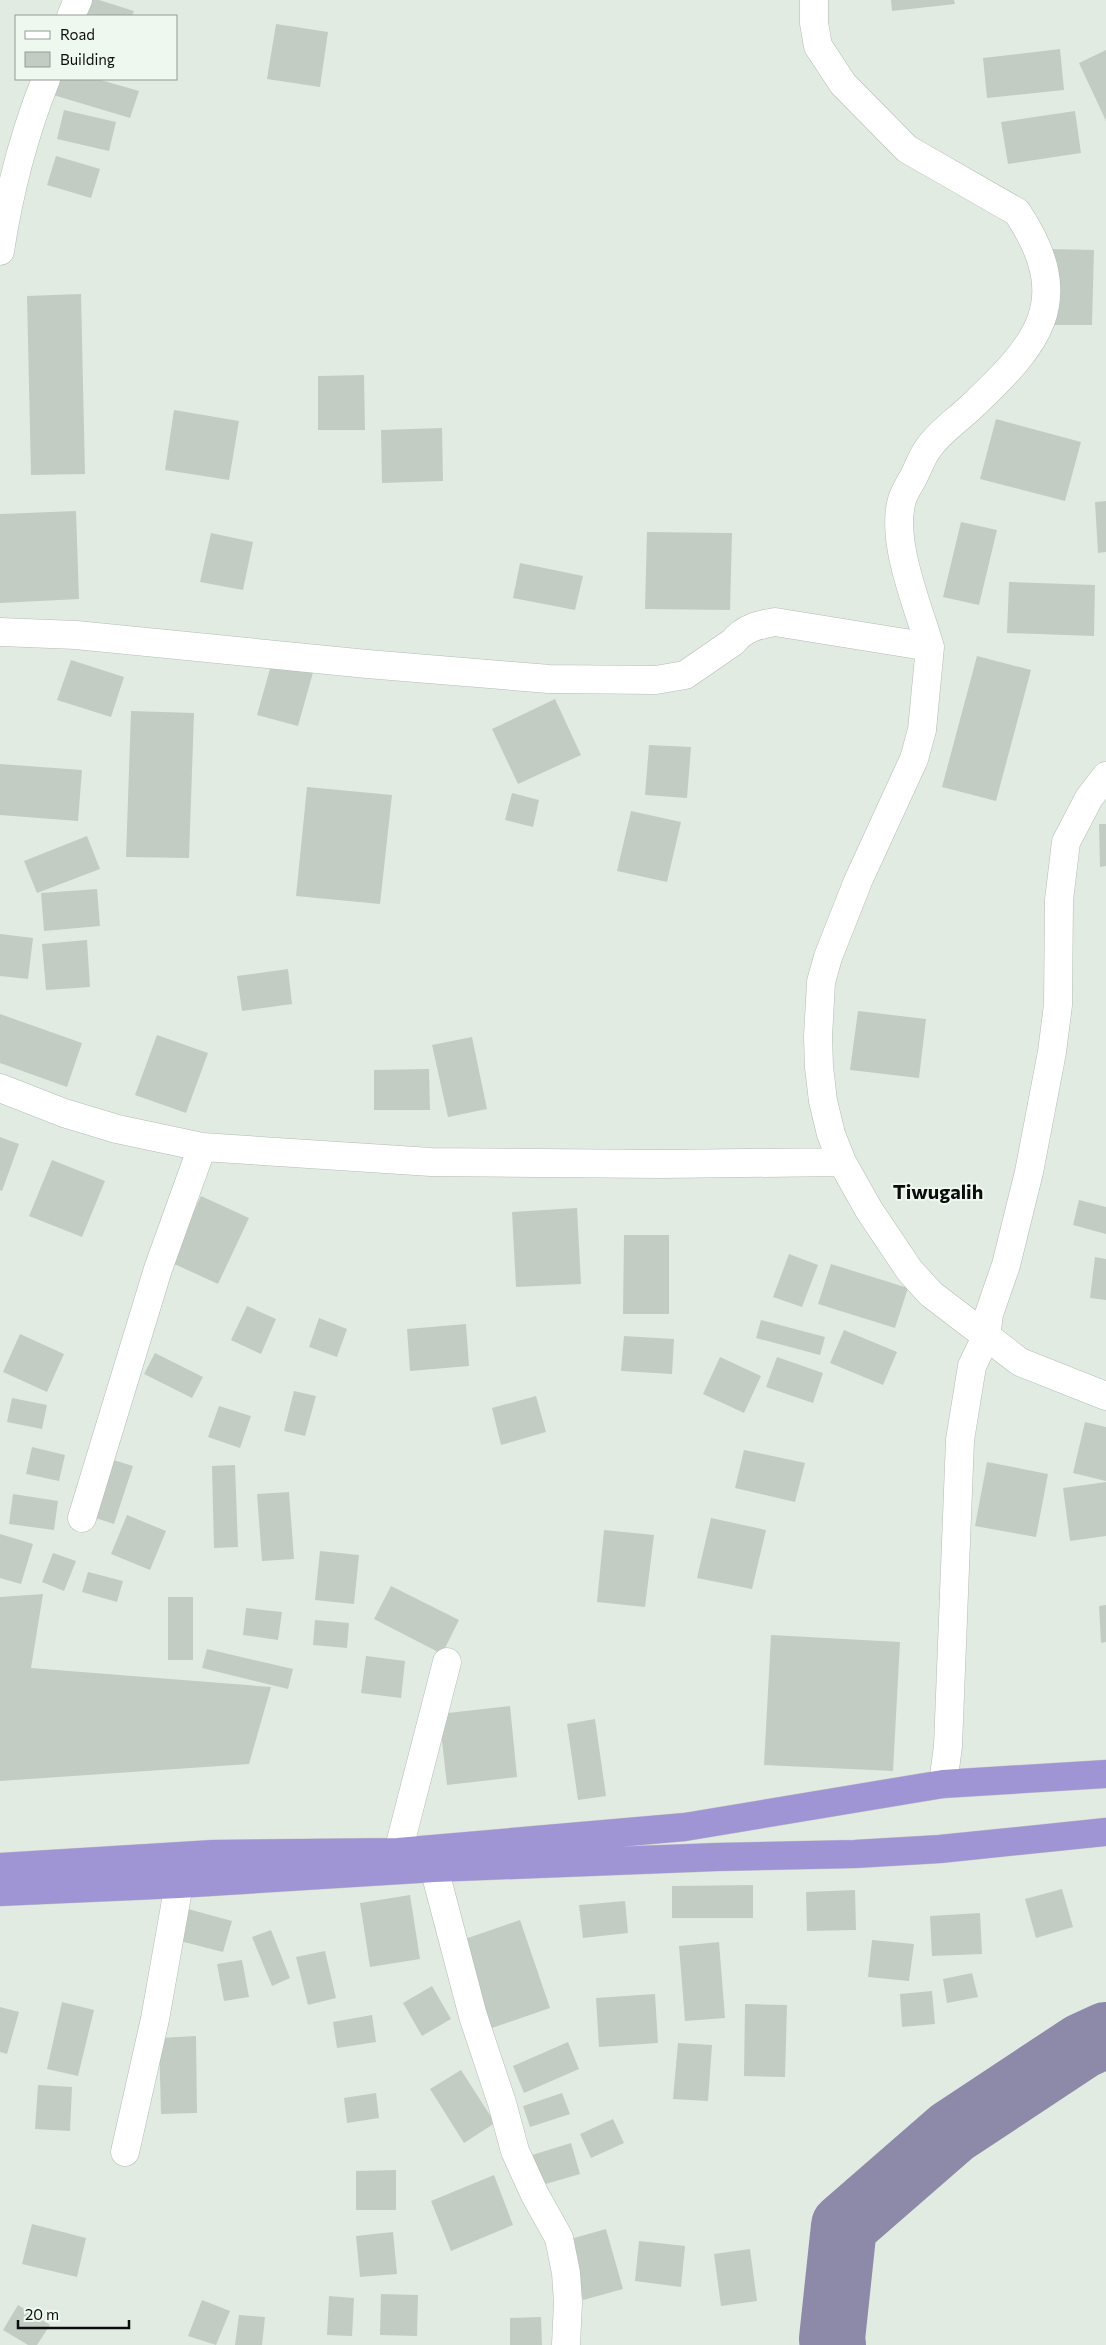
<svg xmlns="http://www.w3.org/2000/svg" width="1106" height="2345" viewBox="0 0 1106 2345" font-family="Commissioner,sans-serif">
<rect width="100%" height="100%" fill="#e2ebe2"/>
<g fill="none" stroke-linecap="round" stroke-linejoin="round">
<path stroke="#8c89a9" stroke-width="66" d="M 833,2345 L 832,2339 L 844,2226 L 952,2132 L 1082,2046 L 1106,2035"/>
</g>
<path fill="#c3ccc3" d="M 83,0 L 99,0 L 134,11 L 132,16 L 78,16 Z
M 891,0 L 954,0 L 955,4 L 892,11 Z
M 276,24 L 328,32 L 320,87 L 267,79 Z
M 1060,49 L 1064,90 L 987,98 L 983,58 Z
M 1106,50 L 1106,121 L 1079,63 Z
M 55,79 L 97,79 L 139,91 L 130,118 L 50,94 Z
M 64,110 L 116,122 L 109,151 L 57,139 Z
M 1075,111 L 1081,153 L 1008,164 L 1001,122 Z
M 56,156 L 100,169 L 91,198 L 47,185 Z
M 1049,249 L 1094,250 L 1092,325 L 1048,325 Z
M 81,294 L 85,474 L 31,475 L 27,296 Z
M 364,375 L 365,430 L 318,430 L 318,376 Z
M 174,410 L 239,421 L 229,480 L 165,470 Z
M 996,419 L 1081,442 L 1065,501 L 980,479 Z
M 442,428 L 443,481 L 382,483 L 381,430 Z
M 1106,501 L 1106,552 L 1098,553 L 1095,502 Z
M 76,511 L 79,599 L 0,603 L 0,514 Z
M 961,522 L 997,530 L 979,605 L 943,597 Z
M 647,532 L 732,533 L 730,610 L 645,609 Z
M 211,533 L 253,542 L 243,590 L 200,582 Z
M 520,563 L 583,576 L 575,610 L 513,598 Z
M 1009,582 L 1095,585 L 1094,636 L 1007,633 Z
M 977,656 L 1031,670 L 996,801 L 942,787 Z
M 273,658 L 314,669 L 298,726 L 257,715 Z
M 71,660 L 124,677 L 111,717 L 57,700 Z
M 555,699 L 581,755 L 518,784 L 492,729 Z
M 131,711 L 194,713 L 189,858 L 126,857 Z
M 649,745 L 691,747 L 687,798 L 645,795 Z
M 0,764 L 82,770 L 78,821 L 0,815 Z
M 307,787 L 392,795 L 380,904 L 296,896 Z
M 512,793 L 539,800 L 533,827 L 505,820 Z
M 631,811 L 681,822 L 667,882 L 617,871 Z
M 1099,824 L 1106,824 L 1106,866 L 1100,867 Z
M 87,836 L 100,869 L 37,893 L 24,861 Z
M 97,889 L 100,926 L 44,931 L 41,893 Z
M 0,934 L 33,938 L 28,979 L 0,976 Z
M 87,940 L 90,987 L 46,990 L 42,944 Z
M 288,969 L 292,1004 L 242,1011 L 237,976 Z
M 858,1011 L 926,1019 L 919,1078 L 850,1070 Z
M 0,1014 L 82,1043 L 67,1087 L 0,1063 Z
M 157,1035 L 208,1053 L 186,1113 L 135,1095 Z
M 472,1037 L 487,1109 L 448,1117 L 432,1045 Z
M 429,1069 L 430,1110 L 374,1110 L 374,1070 Z
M 0,1137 L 19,1144 L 2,1191 L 0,1190 Z
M 52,1160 L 105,1181 L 82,1237 L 29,1216 Z
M 201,1196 L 249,1218 L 218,1284 L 170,1262 Z
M 1079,1200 L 1106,1207 L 1106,1234 L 1073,1225 Z
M 577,1208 L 581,1284 L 516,1287 L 512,1212 Z
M 624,1235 L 669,1235 L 669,1314 L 623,1314 Z
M 789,1254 L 818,1265 L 802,1307 L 773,1297 Z
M 1095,1257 L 1106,1259 L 1106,1300 L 1090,1298 Z
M 831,1264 L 908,1288 L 895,1328 L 818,1304 Z
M 247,1306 L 276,1319 L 261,1354 L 231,1340 Z
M 319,1318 L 347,1329 L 337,1357 L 309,1347 Z
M 761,1320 L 825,1337 L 820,1355 L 756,1338 Z
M 466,1324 L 469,1366 L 410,1371 L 407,1329 Z
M 844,1330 L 897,1352 L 883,1385 L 830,1363 Z
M 20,1334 L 64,1354 L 47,1392 L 3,1372 Z
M 624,1336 L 674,1339 L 672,1374 L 621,1371 Z
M 155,1353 L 203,1377 L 192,1398 L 144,1374 Z
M 720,1357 L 761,1376 L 744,1413 L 703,1394 Z
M 777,1357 L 823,1373 L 813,1403 L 766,1387 Z
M 294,1391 L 316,1396 L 305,1436 L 284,1431 Z
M 536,1396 L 546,1432 L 501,1445 L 492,1408 Z
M 12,1398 L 47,1405 L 42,1429 L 7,1422 Z
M 219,1406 L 251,1416 L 240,1448 L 208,1437 Z
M 1085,1422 L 1106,1427 L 1106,1481 L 1073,1473 Z
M 32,1447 L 65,1455 L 59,1481 L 26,1474 Z
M 744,1450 L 805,1463 L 795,1502 L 735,1488 Z
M 107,1458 L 133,1466 L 114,1524 L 89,1516 Z
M 987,1462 L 1048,1474 L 1036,1537 L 975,1526 Z
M 235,1465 L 238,1547 L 214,1548 L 212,1466 Z
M 1106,1482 L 1106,1536 L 1070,1541 L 1063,1488 Z
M 289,1492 L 294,1559 L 262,1561 L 257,1494 Z
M 13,1494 L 58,1501 L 54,1530 L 9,1524 Z
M 127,1515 L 166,1531 L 150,1570 L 111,1554 Z
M 711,1518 L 766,1530 L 752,1589 L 697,1578 Z
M 604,1530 L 654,1535 L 645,1607 L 597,1602 Z
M 0,1534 L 33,1544 L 21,1584 L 0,1578 Z
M 320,1551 L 359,1555 L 354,1604 L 315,1600 Z
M 53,1553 L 76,1561 L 64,1591 L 42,1582 Z
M 88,1572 L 123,1581 L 117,1602 L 82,1592 Z
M 391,1586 L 459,1620 L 442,1654 L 374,1619 Z
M 43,1594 L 31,1668 L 271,1687 L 249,1764 L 0,1781 L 0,1597 Z
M 168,1597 L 193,1597 L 193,1660 L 168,1660 Z
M 1106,1605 L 1106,1642 L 1101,1643 L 1099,1606 Z
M 246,1608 L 282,1612 L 278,1640 L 243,1635 Z
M 315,1620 L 349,1623 L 347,1648 L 313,1645 Z
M 771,1635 L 900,1642 L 893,1771 L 764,1765 Z
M 207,1649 L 293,1669 L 288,1689 L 202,1668 Z
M 366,1656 L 405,1661 L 401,1698 L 361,1693 Z
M 510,1706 L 517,1777 L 447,1785 L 439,1714 Z
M 595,1719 L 606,1796 L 578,1800 L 567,1724 Z
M 753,1885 L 753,1918 L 672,1918 L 672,1886 Z
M 1062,1889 L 1073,1927 L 1036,1938 L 1025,1899 Z
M 855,1890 L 856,1930 L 807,1931 L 806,1892 Z
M 410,1895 L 420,1959 L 370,1967 L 360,1903 Z
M 625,1901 L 628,1933 L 583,1938 L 579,1905 Z
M 188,1909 L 232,1921 L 223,1952 L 180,1941 Z
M 980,1913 L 982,1954 L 932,1956 L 930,1916 Z
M 520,1920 L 550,2008 L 489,2029 L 459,1941 Z
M 271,1930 L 290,1978 L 272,1986 L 252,1937 Z
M 872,1940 L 914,1944 L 909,1981 L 868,1977 Z
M 719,1942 L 725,2018 L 685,2021 L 679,1946 Z
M 325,1951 L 336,1998 L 308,2005 L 296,1957 Z
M 242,1960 L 249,1997 L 224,2001 L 217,1964 Z
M 972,1973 L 978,1997 L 947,2003 L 943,1979 Z
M 432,1986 L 451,2019 L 422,2036 L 403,2003 Z
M 932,1991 L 935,2024 L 902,2027 L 900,1994 Z
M 655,1994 L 658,2043 L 599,2047 L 596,1998 Z
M 62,2002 L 94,2010 L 78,2076 L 47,2069 Z
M 745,2004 L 787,2005 L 785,2077 L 744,2076 Z
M 0,2007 L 19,2012 L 7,2054 L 0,2052 Z
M 372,2015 L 376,2042 L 337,2048 L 333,2022 Z
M 196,2036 L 197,2113 L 161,2114 L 159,2038 Z
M 568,2042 L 579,2069 L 524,2093 L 513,2066 Z
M 678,2043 L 712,2045 L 708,2101 L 673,2099 Z
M 461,2070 L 495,2123 L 464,2143 L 430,2089 Z
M 38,2085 L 72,2087 L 70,2131 L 35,2129 Z
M 376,2093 L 379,2118 L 347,2123 L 344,2098 Z
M 562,2093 L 570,2114 L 530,2127 L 523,2106 Z
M 613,2119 L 624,2143 L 591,2158 L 580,2134 Z
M 571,2143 L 580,2174 L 542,2185 L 532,2155 Z
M 396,2170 L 396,2210 L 356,2210 L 356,2171 Z
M 494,2175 L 513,2225 L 451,2251 L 431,2201 Z
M 32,2224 L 86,2238 L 77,2277 L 22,2264 Z
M 606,2229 L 623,2289 L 583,2300 L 567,2240 Z
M 393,2232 L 397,2274 L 360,2277 L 356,2236 Z
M 639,2241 L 685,2246 L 681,2287 L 635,2281 Z
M 750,2249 L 757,2301 L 721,2306 L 714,2254 Z
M 381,2294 L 418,2295 L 417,2336 L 380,2335 Z
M 329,2296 L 354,2298 L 352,2336 L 327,2335 Z
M 202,2300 L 230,2311 L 216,2345 L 188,2336 Z
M 18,2305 L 50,2325 L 37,2345 L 28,2345 L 3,2330 Z
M 239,2315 L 265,2317 L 262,2345 L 235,2345 Z
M 541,2317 L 542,2345 L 510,2345 L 510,2318 Z"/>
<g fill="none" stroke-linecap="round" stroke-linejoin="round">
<g stroke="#b3bcb4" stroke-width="29">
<path id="minor" d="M 0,632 L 76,635 L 367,664 L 549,679 L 656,680 L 685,675 L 733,642 C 744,628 758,625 775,622 L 930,647 C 918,606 890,541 902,500 C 904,492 910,484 914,476 C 919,466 923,454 930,446 C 940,432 956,421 969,409 C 1037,345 1077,302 1017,212 L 907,149 L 843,84 L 818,46 L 814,23 L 814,0
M 930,647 L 922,730 L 914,759 L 858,881 L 828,957 L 821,982 L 818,1037 L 819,1067 L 823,1101 L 831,1134 L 842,1162 L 869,1210 L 910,1271 L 931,1294 L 1020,1362 L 1106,1396
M 0,1088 L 64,1113 L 117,1129 L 202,1147 L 431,1162 L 663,1164 L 842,1162
M 82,1518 L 158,1269 L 202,1147
M 434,1868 L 473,2016 L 502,2103 L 515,2151 L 535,2195 L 559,2238 L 566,2273 L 568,2302 L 566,2345
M 396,1870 L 398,1852 L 447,1662
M 125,2152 L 155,2019 L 179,1884"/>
</g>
<g stroke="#b3bcb4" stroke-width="29">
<path id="tertiary" d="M 71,16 L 78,0
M 0,251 C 9,192 24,134 46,79
M 943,1784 L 948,1746 L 960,1440 L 972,1366 L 986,1337 L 989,1314 L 1006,1265 L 1029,1172 L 1052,1052 L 1058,1005 L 1059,900 L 1066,842 L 1089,798 L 1106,776"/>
</g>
<g stroke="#c9caca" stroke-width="29">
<path id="trunk" d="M 0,1867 L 213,1854 L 398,1852 L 685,1827 L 943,1784 L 1106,1774
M 0,1892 L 179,1884 L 434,1868 L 717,1857 L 855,1854 L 940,1849 L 1106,1832"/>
</g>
<use href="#minor" stroke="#fff" stroke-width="28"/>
<use href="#tertiary" stroke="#fff" stroke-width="28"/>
<use href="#trunk" stroke="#9f94d4" stroke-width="28"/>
</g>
<g text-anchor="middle" stroke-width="4" stroke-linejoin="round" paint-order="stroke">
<g font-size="20" font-weight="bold" fill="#0b0e0c" stroke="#eff8ef">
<text x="938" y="1199">Tiwugalih</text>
</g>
</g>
<rect x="15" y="15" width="162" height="65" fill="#eff8ef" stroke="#949a94"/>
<rect x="25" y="31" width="25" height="8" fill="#ffffff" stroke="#949a94"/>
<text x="60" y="40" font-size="15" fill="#0b0e0c">Road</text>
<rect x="25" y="52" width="25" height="15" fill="#c3ccc3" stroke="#949a94"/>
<text x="60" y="65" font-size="15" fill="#0b0e0c">Building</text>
<path d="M18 2320v8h111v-8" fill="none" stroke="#0b0e0c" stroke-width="2.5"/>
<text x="25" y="2320" font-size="15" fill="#0b0e0c" stroke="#eff8ef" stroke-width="4" paint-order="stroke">20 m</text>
</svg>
